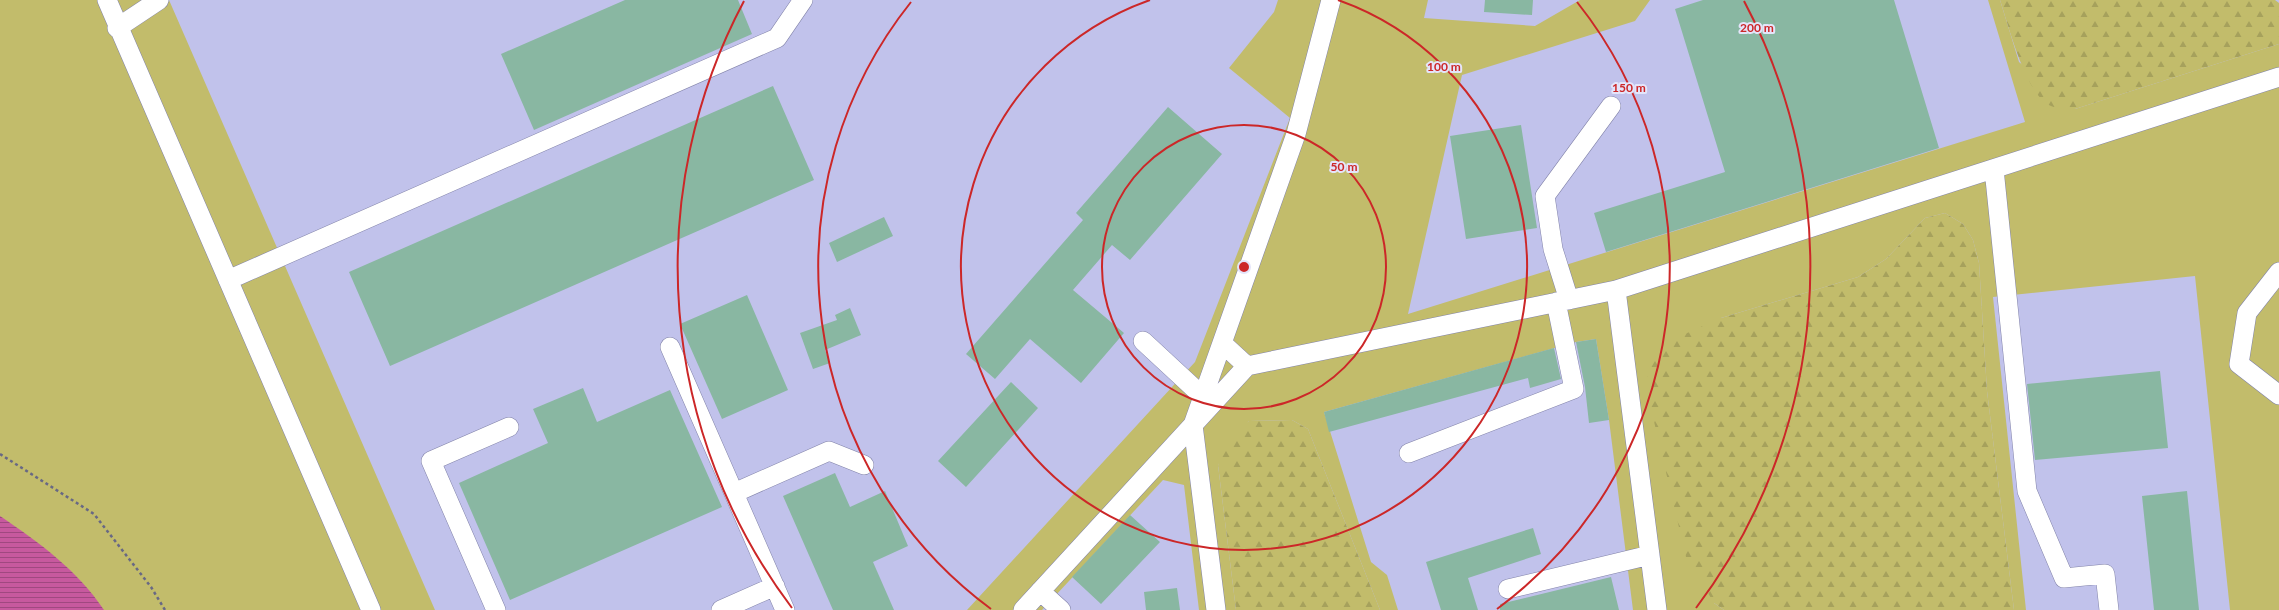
<svg xmlns="http://www.w3.org/2000/svg" width="2279" height="610" viewBox="0 0 2279 610" font-family="Lato,sans-serif">
<defs>
<pattern id="forest-firs" width="22" height="20" patternUnits="userSpaceOnUse"><rect width="22" height="20" fill="#c2bc6b"/><path d="M5 1l3.5 6h-7zM16 11l3.5 6h-7z" fill="#a6a15c"/></pattern>
<pattern id="water-rules" width="6" height="5" patternUnits="userSpaceOnUse"><rect width="6" height="5" fill="#c7599e"/><path d="M0 2.5h6" fill="none" stroke="#a04880"/></pattern>
</defs>
<rect width="100%" height="100%" fill="#c1c2eb"/>
<path fill="#c2bc6b" d="M 0,0 L 169,0 L 435,610 L 0,610 Z
M 1278,0 L 1428,0 L 1424,18 L 1535,26 L 1580,0 L 1650,0 L 1635,21 L 1462,75 L 1408,314 L 2025,122 L 1988,0 L 2000,0 L 2019,62 L 2075,109 L 2279,44 L 2279,610 L 2230,610 L 2195,276 L 1993,297 L 2026,610 L 2014,610 L 1987,391 L 1979,263 L 1973,240 L 1963,224 L 1945,213 L 1925,218 L 1886,259 L 1858,277 L 1721,318 L 1714,603 L 1724,610 L 1633,610 L 1609,420 L 1596,339 L 1576,342 L 1324,412 L 1371,562 L 1387,575 L 1398,610 L 1380,610 L 1308,429 L 1292,420 L 1249,421 L 1218,465 L 1236,610 L 1199,610 L 1184,485 L 1163,480 L 1042,610 L 967,610 L 1195,362 L 1290,118 L 1229,68 L 1274,12 Z"/>
<path fill="url(#forest-firs)" d="M 2000,0 L 2275,0 L 2279,3 L 2279,44 L 2075,109 C 2068,108 2058,109 2051,106 C 2026,96 2008,24 2000,0 Z
M 1945,213 L 1963,224 L 1973,240 L 1979,263 L 1987,391 L 2014,610 L 1724,610 L 1714,603 L 1686,557 L 1648,396 L 1647,368 L 1669,341 L 1721,318 L 1858,277 L 1886,259 L 1925,218 Z
M 1292,420 L 1308,429 L 1380,610 L 1236,610 L 1218,465 L 1226,442 L 1249,421 Z"/>
<path fill="url(#water-rules)" d="M 0,516 C 40,543 77,570 104,610 L 0,610 Z"/>
<path fill="#89b7a2" d="M 625,0 L 738,0 L 752,34 L 534,130 L 501,54 Z
M 1485,0 L 1533,0 L 1532,15 L 1484,12 Z
M 1703,0 L 1894,0 L 1939,148 L 1606,252 L 1594,213 L 1725,172 L 1675,9 Z
M 773,86 L 814,180 L 390,366 L 349,272 Z
M 1168,107 L 1222,154 L 1130,260 L 1112,245 L 1073,290 L 1124,333 L 1081,383 L 1030,339 L 995,379 L 966,354 L 1083,220 L 1076,213 Z
M 1521,125 L 1537,228 L 1466,239 L 1450,136 Z
M 884,217 L 893,236 L 837,262 L 829,243 Z
M 747,295 L 788,390 L 722,419 L 680,324 Z
M 850,308 L 861,335 L 825,350 L 830,363 L 813,369 L 800,333 L 837,320 L 835,315 Z
M 1596,339 L 1609,420 L 1589,423 L 1585,387 L 1576,342 Z
M 1554,348 L 1561,379 L 1530,388 L 1528,378 L 1329,432 L 1324,412 Z
M 2160,371 L 2168,448 L 2035,460 L 2027,384 Z
M 1011,382 L 1038,408 L 966,487 L 938,461 Z
M 583,388 L 597,422 L 670,390 L 722,507 L 510,600 L 459,483 L 548,443 L 533,409 Z
M 835,473 L 850,507 L 885,491 L 908,546 L 873,562 L 894,610 L 833,610 L 783,496 Z
M 2187,491 L 2199,610 L 2154,610 L 2142,496 Z
M 1130,515 L 1160,542 L 1101,604 L 1072,577 Z
M 1533,528 L 1541,554 L 1468,578 L 1478,610 L 1441,610 L 1426,562 Z
M 1611,577 L 1619,610 L 1500,610 L 1500,604 Z
M 1177,588 L 1180,610 L 1146,610 L 1144,592 Z"/>
<g fill="none" stroke-linecap="round" stroke-linejoin="round">
<g stroke="#8283a9" stroke-width="20">
<path id="minor" d="M 107,0 L 371,610
M 117,28 L 159,0
M 1994,169 L 2027,491 L 2064,578 L 2105,574 L 2109,610
M 2279,272 L 2247,313 L 2239,364 L 2279,395
M 228,280 L 777,38 L 803,0
M 1616,290 L 1657,610
M 1569,300 L 1553,249 L 1545,196 L 1611,106
M 1143,341 L 1211,404
M 1222,343 L 1247,366
M 670,347 L 785,610
M 1409,453 L 1574,389 L 1556,302
M 734,493 L 829,451 L 864,465
M 1508,589 L 1650,555
M 1040,591 L 1061,610
M 496,610 L 431,461 L 509,427
M 721,610 L 775,586
M 1023,610 L 1247,366 L 1616,290 L 2279,77
M 1216,610 L 1193,425 L 1296,134 L 1331,0"/>
</g>
<path stroke="#686884" stroke-width="2.5" stroke-dasharray="3 3" stroke-linecap="butt" d="M 0,454 L 94,514 L 151,587 L 165,610"/>
<use href="#minor" stroke="#fff" stroke-width="19"/>
</g>
<g fill="none" stroke="#cc2728" stroke-width="2">
<circle cx="1244" cy="267" r="142"/>
<path d="M1338 0A283 283 0 1 1 1150 0"/>
<path d="M991 609A425 425 0 0 1 911 2M1577 2A425 425 0 0 1 1497 609"/>
<path d="M792 608A566 566 0 0 1 744 1M1744 1A566 566 0 0 1 1696 608"/>
</g>
<circle cx="1244" cy="267" r="6" fill="#cc2728" stroke="#e4e5fa" stroke-width="2"/>
<g font-size="12" text-anchor="middle" font-weight="bold" fill="#cc2728" stroke="#e4e5fa" stroke-width="4" stroke-linejoin="round" paint-order="stroke">
<text x="1757" y="32">200 m</text>
<text x="1444" y="71">100 m</text>
<text x="1629" y="92">150 m</text>
<text x="1344" y="171">50 m</text>
</g>
</svg>
